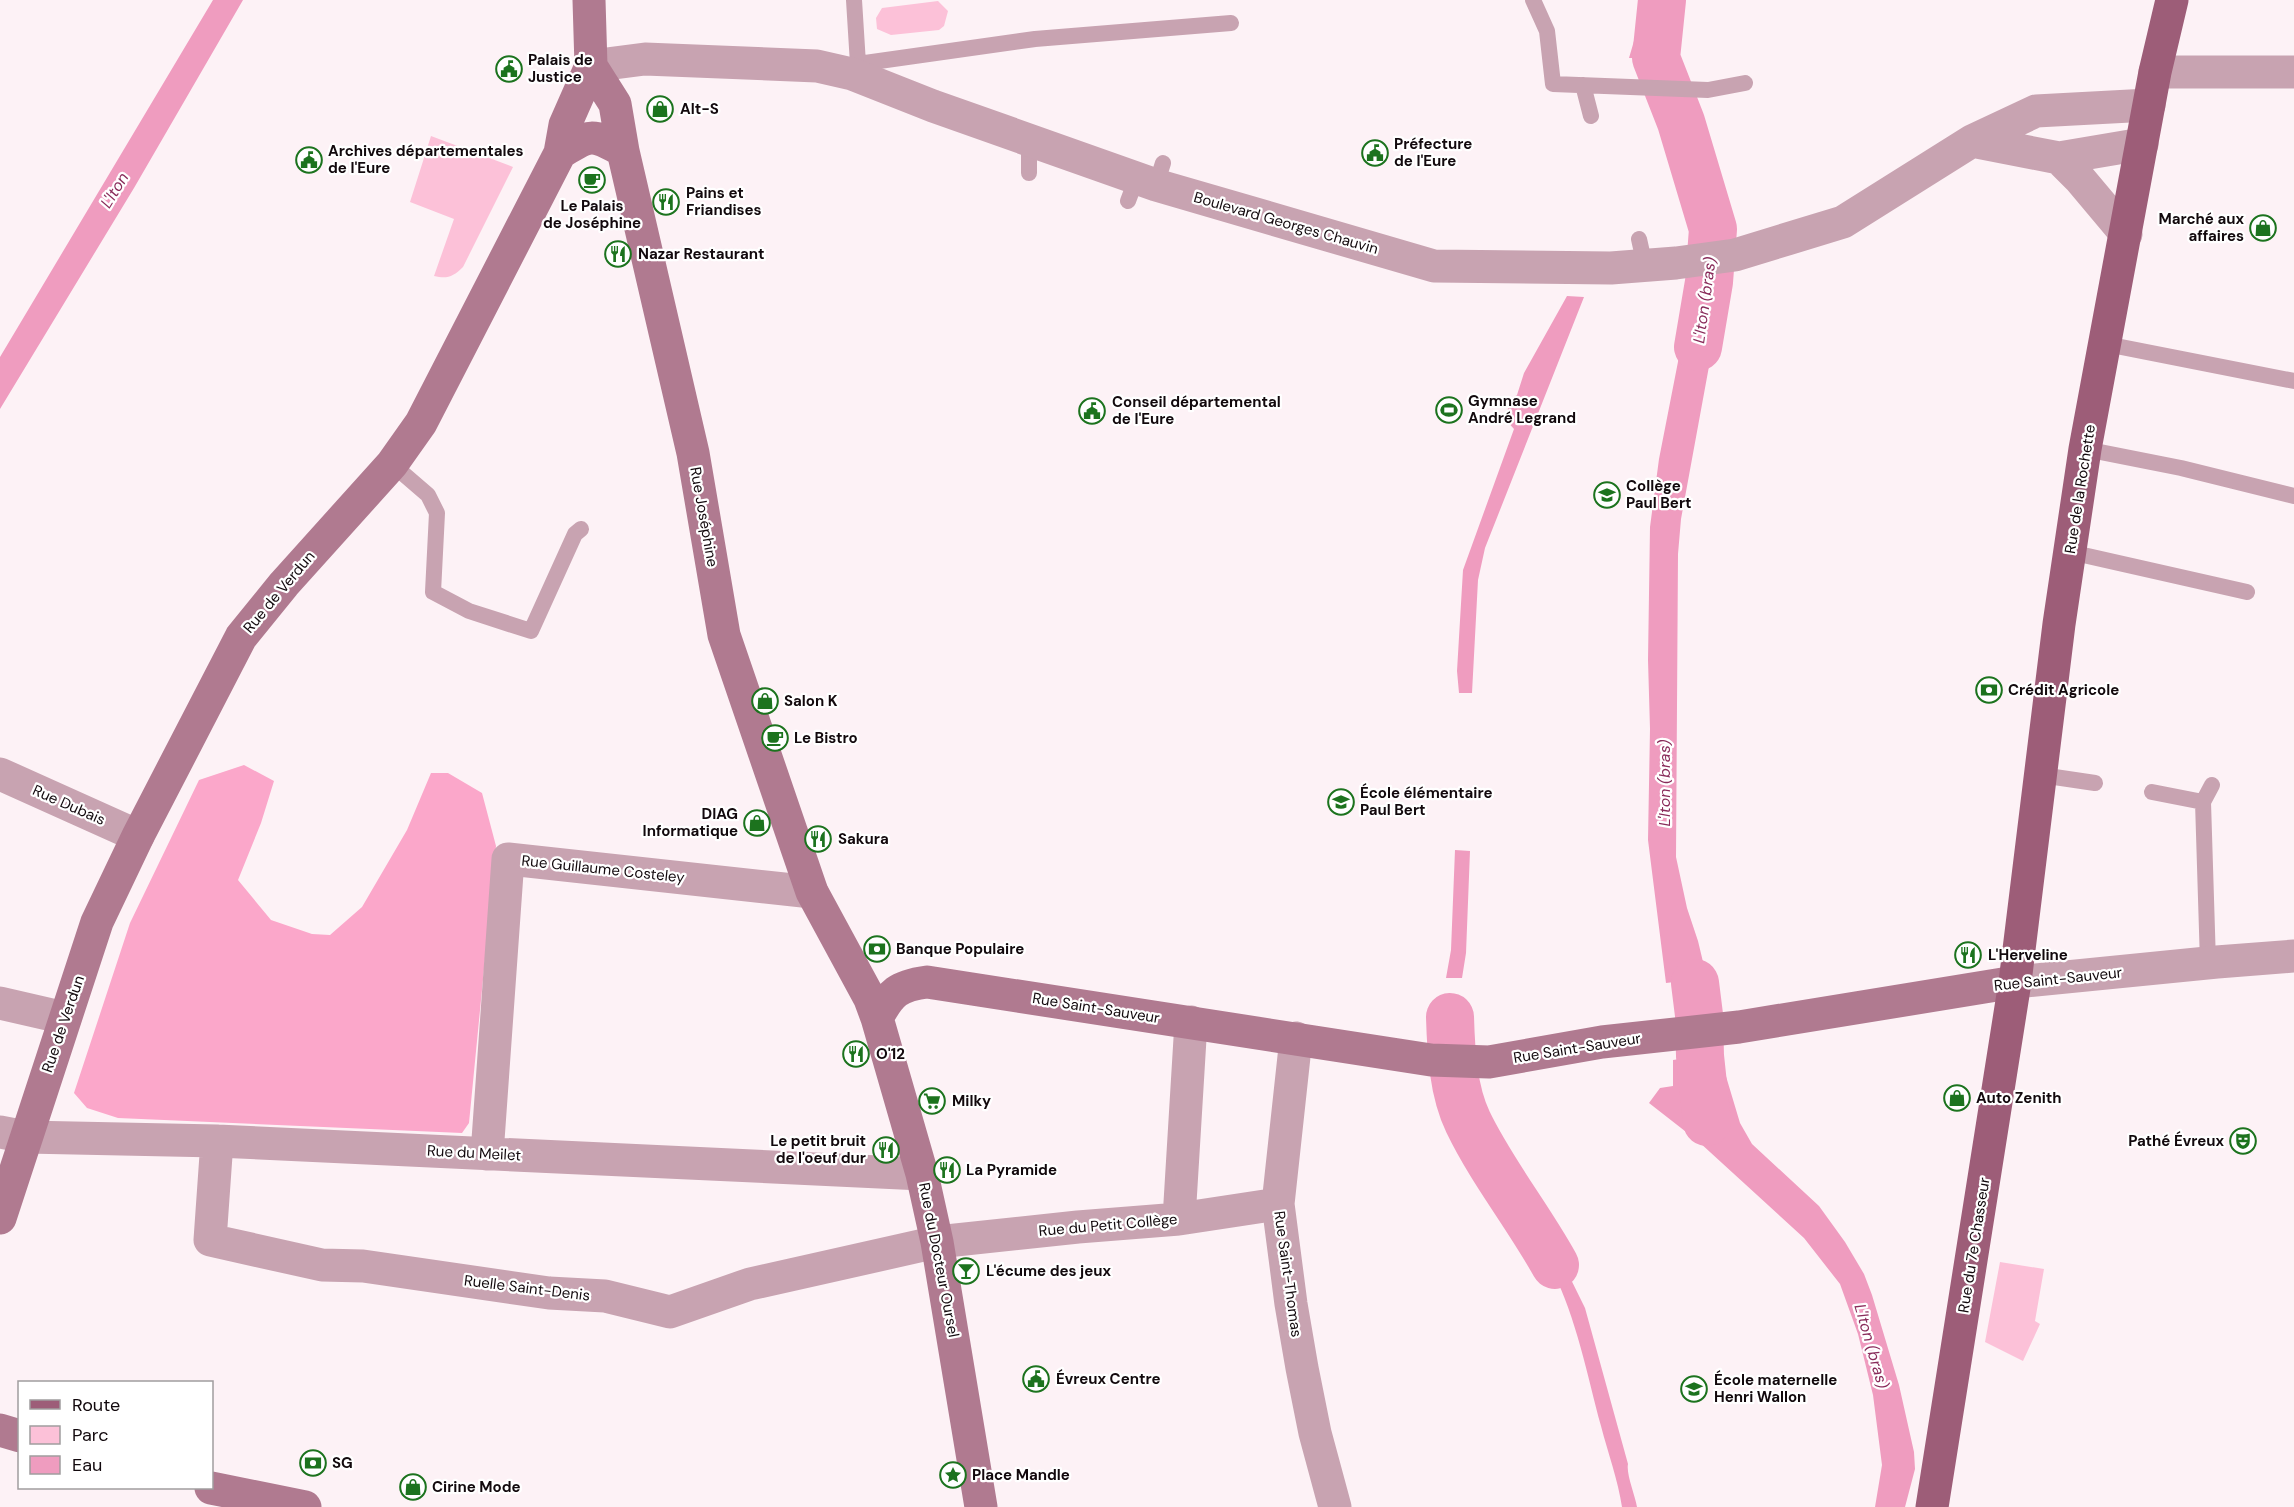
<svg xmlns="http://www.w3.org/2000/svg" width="2294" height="1507" viewBox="0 0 2294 1507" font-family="'DM Sans',sans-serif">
<rect width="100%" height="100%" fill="#fdf2f6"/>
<path fill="#fcc1d8" d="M 938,1 L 948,11 L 944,26 L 939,30 L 891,35 L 877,29 L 876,18 L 882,8 Z
M 431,136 L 513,167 L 463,267 C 453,277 447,279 434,276 L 454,219 L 410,202 Z
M 2000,1262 L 2044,1269 L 2035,1321 L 2040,1324 L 2023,1361 L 1985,1342 Z"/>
<path fill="#fba7ca" d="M 244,765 L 274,781 L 261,823 L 238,880 L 271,920 L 312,934 L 330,935 L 362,907 L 407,830 L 431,773 L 448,773 L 482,793 L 496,846 L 469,1123 L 462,1133 L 118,1118 L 87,1108 L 74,1093 L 130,923 L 199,780 Z"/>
<path fill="#ef9cbf" d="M 213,0 L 243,0 L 134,188 L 0,409 L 0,357 Z
M 1646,0 L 1680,0 L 1674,30 L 1676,58 L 1629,58 Z
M 1668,121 L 1698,122 L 1722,204 L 1733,225 L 1693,232 L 1690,186 Z
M 1725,279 L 1681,519 L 1678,554 L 1676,857 L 1687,908 L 1698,941 L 1715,1012 L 1689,1017 L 1683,981 L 1666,983 L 1648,840 L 1650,729 L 1648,660 L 1650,527 L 1659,459 L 1693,285 Z
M 1567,296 L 1584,297 L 1485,548 L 1478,580 L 1472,693 L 1459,693 L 1457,671 L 1463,570 L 1514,429 L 1505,419 L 1511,399 L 1517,395 L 1524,373 Z
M 1455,850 L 1470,851 L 1466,953 L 1462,978 L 1446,978 L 1451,950 Z
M 1439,1017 L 1459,1017 L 1461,1037 L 1438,1038 Z
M 1719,1053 L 1740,1123 L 1752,1144 L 1819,1206 L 1845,1242 L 1864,1274 L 1872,1295 L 1899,1385 L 1914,1452 L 1915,1469 L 1905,1507 L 1875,1507 L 1882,1465 L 1873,1395 L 1858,1334 L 1840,1284 L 1804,1238 L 1699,1142 L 1701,1140 L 1692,1133 L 1690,1135 L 1649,1103 L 1660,1088 L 1673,1086 L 1673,1060 Z
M 1473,1087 C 1475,1125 1497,1164 1520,1194 L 1509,1200 L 1484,1166 L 1447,1104 L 1447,1090 Z
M 1527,1202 L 1553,1243 L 1585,1308 L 1628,1464 C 1626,1474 1635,1495 1637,1507 L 1622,1507 C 1618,1480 1608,1453 1601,1426 C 1585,1367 1573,1299 1539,1247 L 1534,1248 L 1515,1210 Z"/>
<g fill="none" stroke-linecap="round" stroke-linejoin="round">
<path stroke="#ef9cbf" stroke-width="48" d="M 1662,0 L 1656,58 L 1681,122 L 1713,229 L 1709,282 L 1698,347
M 1695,983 L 1699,1015 L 1700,1056 L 1707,1122
M 1450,1017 C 1451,1051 1453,1091 1468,1122 C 1492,1172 1528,1216 1555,1265"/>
<path stroke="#c8a3b1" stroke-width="16" d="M 854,0 L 858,64
M 1533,0 L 1547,31 L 1553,84 L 1708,90 L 1745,83
M 852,73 L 858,64 L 1035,39 L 1231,23
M 1583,85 L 1591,116
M 1029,173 L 1029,139
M 1156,185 L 1163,163
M 1128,201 L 1137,177
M 1639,239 L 1645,266
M 2106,344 L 2294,381
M 2085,449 L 2181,468 L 2294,496
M 392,464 L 428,495 L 437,513 L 433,592 L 469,611 L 531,631 L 575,534 L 581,529
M 2070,552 L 2247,592
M 2041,775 L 2095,783
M 2152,792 L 2203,802
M 2208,963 L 2203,802 L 2212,785"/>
<path stroke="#c8a3b1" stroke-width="33" d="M 591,66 L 645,59 L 817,66 L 852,74 L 933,106 L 1156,185 L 1434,266 L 1611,268 L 1676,263 L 1735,255 L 1843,222 L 1972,141 L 2036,111 L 2149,105
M 2155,72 L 2294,72
M 1972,141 L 2059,158 L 2142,144
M 2059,158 L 2079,178 L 2126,234
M 0,774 L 138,836
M 2015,982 L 2217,962 L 2294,956
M 0,1003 L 65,1018
M 1296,1038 L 1278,1204 L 1291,1304 L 1302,1368 L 1315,1433 L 1335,1507
M 0,1132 L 26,1137 L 217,1141 L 922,1174
M 217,1141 L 210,1240 L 322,1265 L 363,1266 L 549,1293 L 605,1296 L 670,1312 L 750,1284 L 937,1242 L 1078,1227 L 1179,1219 L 1278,1204
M 487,1154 L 508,859 L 812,892
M 1179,1219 L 1191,1022"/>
<path stroke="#b07a90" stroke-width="33" d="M 589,0 L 591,66 L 615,104 L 623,151 L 693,453 L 724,635 L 812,892 L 870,999 L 877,1018 L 922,1174 L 937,1242 L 981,1507
M 560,153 C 590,134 592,133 623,151
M 877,1018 C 891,992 898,986 927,982 L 1431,1060 L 1489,1062 L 1602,1042 L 1739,1027 L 2015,982
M 0,1218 L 97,922 L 138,836 L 241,637 L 284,584 L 392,464 L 421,423 L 560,153 L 565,125 L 591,66
M 0,1430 L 20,1436
M 211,1488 L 305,1507"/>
<path stroke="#9d5d78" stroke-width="33" d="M 1932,1507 L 2015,982 L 2059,624 L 2085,449 L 2155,72 L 2172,0"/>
</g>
<defs>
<g id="civic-ring" transform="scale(1.35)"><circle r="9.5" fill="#fff" stroke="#1c731e" stroke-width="1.5"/><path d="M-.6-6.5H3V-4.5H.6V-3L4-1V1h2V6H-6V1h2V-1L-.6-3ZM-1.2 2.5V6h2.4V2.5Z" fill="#1c731e"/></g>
<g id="shop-ring" transform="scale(1.35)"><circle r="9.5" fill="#fff" stroke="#1c731e" stroke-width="1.5"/><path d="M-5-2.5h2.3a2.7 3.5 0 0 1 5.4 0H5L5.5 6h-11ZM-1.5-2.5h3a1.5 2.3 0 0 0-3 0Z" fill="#1c731e"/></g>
<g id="cafe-ring" transform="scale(1.35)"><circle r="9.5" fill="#fff" stroke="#1c731e" stroke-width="1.5"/><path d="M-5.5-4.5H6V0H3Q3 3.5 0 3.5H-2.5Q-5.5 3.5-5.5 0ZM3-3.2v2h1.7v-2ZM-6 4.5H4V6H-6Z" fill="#1c731e"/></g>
<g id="restaurant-ring" transform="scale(1.35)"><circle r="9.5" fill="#fff" stroke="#1c731e" stroke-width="1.5"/><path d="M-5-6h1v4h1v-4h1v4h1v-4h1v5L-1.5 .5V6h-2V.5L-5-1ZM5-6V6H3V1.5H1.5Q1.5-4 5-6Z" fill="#1c731e"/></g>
<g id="stadium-ring" transform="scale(1.35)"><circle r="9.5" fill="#fff" stroke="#1c731e" stroke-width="1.5"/><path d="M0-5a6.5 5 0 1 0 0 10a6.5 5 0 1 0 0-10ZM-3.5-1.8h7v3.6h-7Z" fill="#1c731e"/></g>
<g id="school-ring" transform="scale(1.35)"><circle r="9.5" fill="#fff" stroke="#1c731e" stroke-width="1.5"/><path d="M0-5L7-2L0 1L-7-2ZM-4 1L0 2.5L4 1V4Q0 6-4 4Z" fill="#1c731e"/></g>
<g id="bank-ring" transform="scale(1.35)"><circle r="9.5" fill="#fff" stroke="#1c731e" stroke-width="1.5"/><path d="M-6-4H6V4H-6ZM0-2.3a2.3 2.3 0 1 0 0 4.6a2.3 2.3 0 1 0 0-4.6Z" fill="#1c731e"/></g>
<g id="supermarket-ring" transform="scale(1.35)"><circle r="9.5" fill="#fff" stroke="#1c731e" stroke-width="1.5"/><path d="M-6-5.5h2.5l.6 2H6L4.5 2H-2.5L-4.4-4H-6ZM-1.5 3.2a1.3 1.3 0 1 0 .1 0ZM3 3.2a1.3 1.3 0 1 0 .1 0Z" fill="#1c731e"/></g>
<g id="theatre-ring" transform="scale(1.35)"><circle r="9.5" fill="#fff" stroke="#1c731e" stroke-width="1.5"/><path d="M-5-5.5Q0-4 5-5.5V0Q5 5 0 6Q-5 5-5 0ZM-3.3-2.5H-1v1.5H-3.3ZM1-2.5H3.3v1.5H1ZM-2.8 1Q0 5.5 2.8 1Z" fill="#1c731e"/></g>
<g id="bar-ring" transform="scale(1.35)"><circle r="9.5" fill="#fff" stroke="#1c731e" stroke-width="1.5"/><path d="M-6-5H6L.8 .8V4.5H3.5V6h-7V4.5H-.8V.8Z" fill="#1c731e"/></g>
<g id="sight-ring" transform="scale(1.35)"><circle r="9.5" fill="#fff" stroke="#1c731e" stroke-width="1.5"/><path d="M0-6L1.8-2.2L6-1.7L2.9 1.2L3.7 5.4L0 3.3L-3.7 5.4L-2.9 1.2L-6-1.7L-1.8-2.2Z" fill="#1c731e"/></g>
</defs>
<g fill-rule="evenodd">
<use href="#civic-ring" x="509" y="69"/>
<use href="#shop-ring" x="660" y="109"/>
<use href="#civic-ring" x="1375" y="153"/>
<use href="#civic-ring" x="309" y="160"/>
<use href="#cafe-ring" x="592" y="180"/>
<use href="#restaurant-ring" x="666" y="202"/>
<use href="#shop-ring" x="2263" y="228"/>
<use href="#restaurant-ring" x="618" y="254"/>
<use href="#stadium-ring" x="1449" y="410"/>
<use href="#civic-ring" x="1092" y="411"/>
<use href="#school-ring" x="1607" y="495"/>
<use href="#bank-ring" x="1989" y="690"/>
<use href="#shop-ring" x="765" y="701"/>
<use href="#cafe-ring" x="775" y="738"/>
<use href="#school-ring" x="1341" y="802"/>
<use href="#shop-ring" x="757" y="823"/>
<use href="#restaurant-ring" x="818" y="839"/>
<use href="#bank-ring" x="877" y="949"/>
<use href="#restaurant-ring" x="1968" y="955"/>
<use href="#restaurant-ring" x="856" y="1054"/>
<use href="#shop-ring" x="1957" y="1098"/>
<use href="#supermarket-ring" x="932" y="1101"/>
<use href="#theatre-ring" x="2243" y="1141"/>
<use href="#restaurant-ring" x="886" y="1150"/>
<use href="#restaurant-ring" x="947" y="1170"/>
<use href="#bar-ring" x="966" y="1271"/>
<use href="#civic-ring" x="1036" y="1379"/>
<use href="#school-ring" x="1694" y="1389"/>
<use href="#bank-ring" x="313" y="1463"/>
<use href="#sight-ring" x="953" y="1475"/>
<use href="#shop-ring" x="413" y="1487"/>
</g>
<g text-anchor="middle" stroke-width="4.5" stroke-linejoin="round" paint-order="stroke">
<g font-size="15" font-weight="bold" fill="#12090d" stroke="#fff" text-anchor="start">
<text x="528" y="65">Palais de<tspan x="528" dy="17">Justice</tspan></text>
<text x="680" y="114">Alt-S</text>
<text x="1394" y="149">Préfecture<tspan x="1394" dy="17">de l'Eure</tspan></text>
<text x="328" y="156">Archives départementales<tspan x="328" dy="17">de l'Eure</tspan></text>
<text x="686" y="198">Pains et<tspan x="686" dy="17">Friandises</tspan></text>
<text x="592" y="211" text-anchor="middle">Le Palais<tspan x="592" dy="17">de Joséphine</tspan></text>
<text x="2244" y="224" text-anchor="end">Marché aux<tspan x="2244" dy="17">affaires</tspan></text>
<text x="638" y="259">Nazar Restaurant</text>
<text x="1468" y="406">Gymnase<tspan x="1468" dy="17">André Legrand</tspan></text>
<text x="1112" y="407">Conseil départemental<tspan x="1112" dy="17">de l'Eure</tspan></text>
<text x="1626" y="491">Collège<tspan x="1626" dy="17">Paul Bert</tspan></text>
<text x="2008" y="695">Crédit Agricole</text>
<text x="784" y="706">Salon K</text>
<text x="794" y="743">Le Bistro</text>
<text x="1360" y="798">École élémentaire<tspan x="1360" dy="17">Paul Bert</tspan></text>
<text x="738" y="819" text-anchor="end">DIAG<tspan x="738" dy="17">Informatique</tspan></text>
<text x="838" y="844">Sakura</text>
<text x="896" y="954">Banque Populaire</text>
<text x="1988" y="960">L'Herveline</text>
<text x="876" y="1059">O'12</text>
<text x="1976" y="1103">Auto Zenith</text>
<text x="952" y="1106">Milky</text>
<text x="866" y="1146" text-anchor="end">Le petit bruit<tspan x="866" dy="17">de l'oeuf dur</tspan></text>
<text x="2224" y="1146" text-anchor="end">Pathé Évreux</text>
<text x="966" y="1175">La Pyramide</text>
<text x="986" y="1276">L'écume des jeux</text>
<text x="1056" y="1384">Évreux Centre</text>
<text x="1714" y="1385">École maternelle<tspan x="1714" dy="17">Henri Wallon</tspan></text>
<text x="332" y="1468">SG</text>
<text x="972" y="1480">Place Mandle</text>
<text x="432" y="1492">Cirine Mode</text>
</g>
<g font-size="15" fill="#12090d" stroke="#fff">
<text transform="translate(1286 223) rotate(16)" y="5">Boulevard Georges Chauvin</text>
<text transform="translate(2080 489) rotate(-81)" y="5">Rue de la Rochette</text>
<text transform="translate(704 517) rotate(80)" y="5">Rue Joséphine</text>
<text transform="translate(279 592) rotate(-50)" y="5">Rue de Verdun</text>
<text transform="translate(69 805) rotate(24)" y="5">Rue Dubais</text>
<text transform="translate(603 869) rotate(6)" y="5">Rue Guillaume Costeley</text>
<text transform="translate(2058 979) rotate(-6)" y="5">Rue Saint-Sauveur</text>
<text transform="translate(1096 1008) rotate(9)" y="5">Rue Saint-Sauveur</text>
<text transform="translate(63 1024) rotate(-71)" y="5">Rue de Verdun</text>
<text transform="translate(1577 1048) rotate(-9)" y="5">Rue Saint-Sauveur</text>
<text transform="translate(474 1153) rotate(3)" y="5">Rue du Meilet</text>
<text transform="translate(1108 1225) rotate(-5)" y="5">Rue du Petit Collège</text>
<text transform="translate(1974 1245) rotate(-81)" y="5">Rue du 7e Chasseur</text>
<text transform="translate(939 1260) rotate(79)" y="5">Rue du Docteur Oursel</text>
<text transform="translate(1288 1274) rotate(82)" y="5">Rue Saint-Thomas</text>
<text transform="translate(527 1288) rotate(7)" y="5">Ruelle Saint-Denis</text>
</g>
<g font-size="16" font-style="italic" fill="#892b5a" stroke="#fff">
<text transform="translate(114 190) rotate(-59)" y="6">L'Iton</text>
<text transform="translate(1704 300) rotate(-82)" y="6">L'Iton (bras)</text>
<text transform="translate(1664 783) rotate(-90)" y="6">L'Iton (bras)</text>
<text transform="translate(1872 1346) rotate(74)" y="6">L'Iton (bras)</text>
</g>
</g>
<rect x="18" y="1381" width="195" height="108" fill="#ffffff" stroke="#a09d9e" stroke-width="1.5"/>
<rect x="30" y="1400" width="30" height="9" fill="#9d5d78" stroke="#a09d9e" stroke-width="1.5"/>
<text x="72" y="1411" font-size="18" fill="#12090d">Route</text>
<rect x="30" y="1426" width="30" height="18" fill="#fcc1d8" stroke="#a09d9e" stroke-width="1.5"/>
<text x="72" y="1441" font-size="18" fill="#12090d">Parc</text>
<rect x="30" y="1456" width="30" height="18" fill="#ef9cbf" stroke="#a09d9e" stroke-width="1.5"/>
<text x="72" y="1471" font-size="18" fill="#12090d">Eau</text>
</svg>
